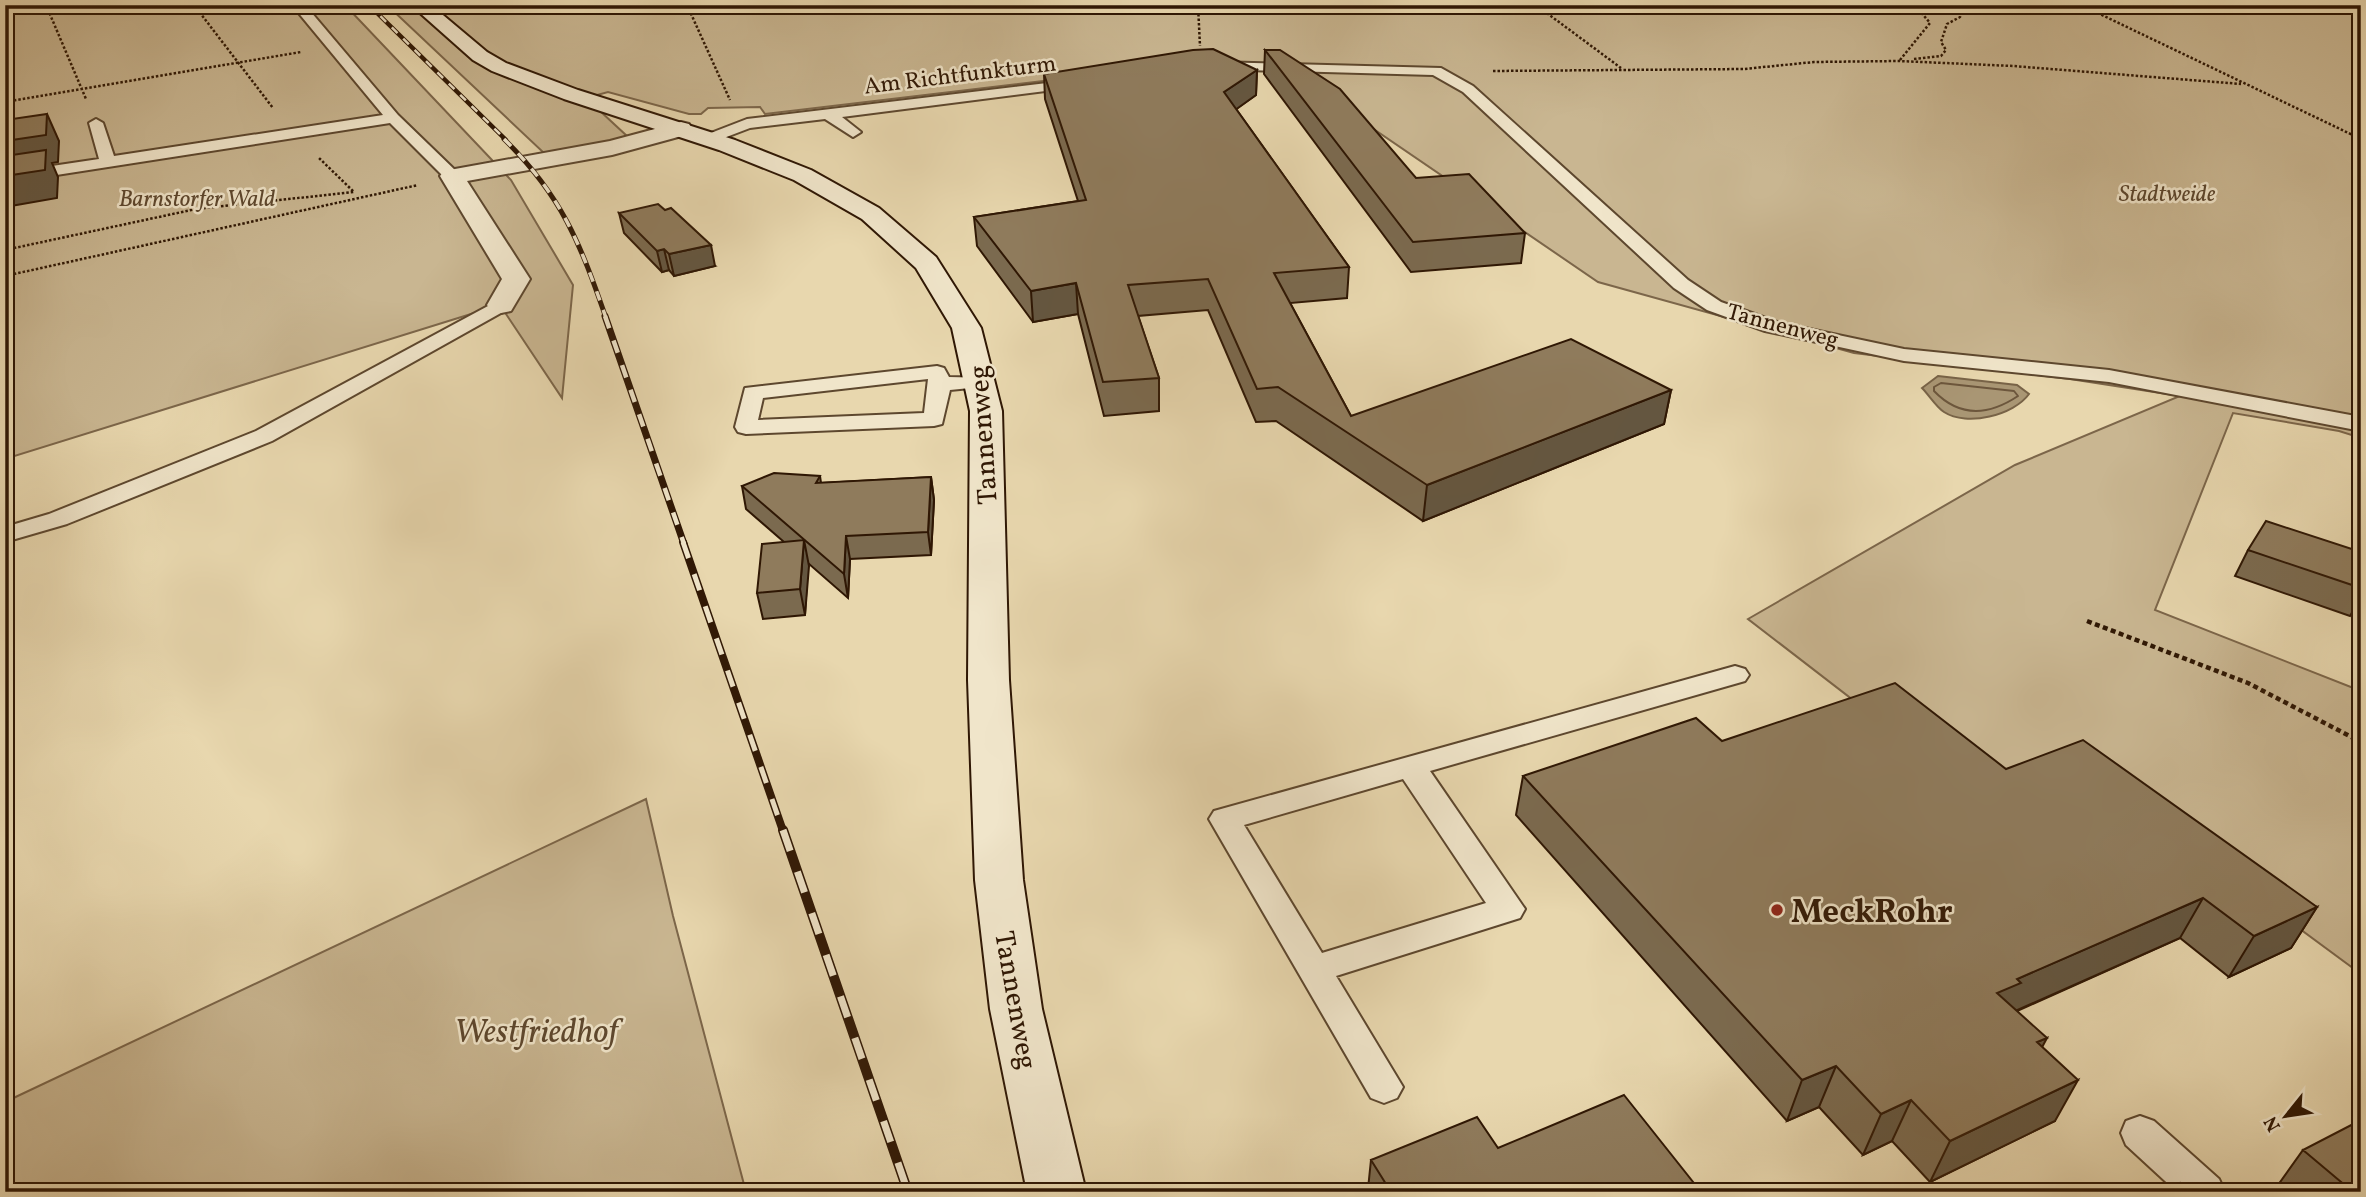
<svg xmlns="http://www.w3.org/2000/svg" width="2366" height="1197" viewBox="0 0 2366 1197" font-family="Vollkorn,serif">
<rect width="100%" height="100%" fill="#e8d7ae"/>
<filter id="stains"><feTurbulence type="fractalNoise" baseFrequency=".00286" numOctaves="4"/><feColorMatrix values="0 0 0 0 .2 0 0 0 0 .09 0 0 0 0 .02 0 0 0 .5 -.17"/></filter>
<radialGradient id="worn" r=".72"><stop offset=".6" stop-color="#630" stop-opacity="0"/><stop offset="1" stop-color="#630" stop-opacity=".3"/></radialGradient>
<path fill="#c9b691" stroke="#7c664a" stroke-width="2" d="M 5,5 L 345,5 L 511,180 L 573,285 L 562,398 L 500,305 L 5,459 Z
M 387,5 L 2361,5 L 2361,438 L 2339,431 L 2233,413 L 2155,610 L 2361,691 L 2361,974 L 2079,766 L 1984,801 L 1748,619 L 2015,465 L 2180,396 L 2070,379 L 1854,353 L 1598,282 L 1287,70 L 1160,67 L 765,114 L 760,107 L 708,108 L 701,114 L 689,114 L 608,92 L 586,98 L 628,137 L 545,154 Z
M 646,799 L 673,916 L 746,1192 L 5,1192 L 5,1102 Z"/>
<path fill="#a99674" stroke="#786347" stroke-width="2" d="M 1938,376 L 2017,385 L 2029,394 C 2014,415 1967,427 1944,412 C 1936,407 1929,395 1922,388 Z"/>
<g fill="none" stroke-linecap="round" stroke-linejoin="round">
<path stroke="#6c563c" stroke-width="2" d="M 1941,383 L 2014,391 L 2018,396 C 1988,416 1959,417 1934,391 L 1934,387 Z"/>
<g stroke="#5d472e" stroke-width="4">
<path id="lane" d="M 292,5 L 305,5 L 398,115 L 458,173 L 460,176 L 458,179 L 446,179 L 390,123 L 5,183 L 5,173 L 99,159 L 89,123 L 96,119 L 103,123 L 114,156 L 383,115 Z
M 1216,62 L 1441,68 L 1473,86 L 1688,280 L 1721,302 L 1777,322 L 1904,349 L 2109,370 L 2361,417 L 2361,431 L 2109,382 L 1904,361 L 1765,331 L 1707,310 L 1674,288 L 1463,92 L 1433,75 L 1211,69 L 1211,63 Z
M 1080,79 L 1085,80 L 1085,86 L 842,117 L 861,132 L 853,137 L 825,119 L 750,128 L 708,144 L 700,139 L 703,136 L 747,119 Z
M 501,299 L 511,305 L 508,309 L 272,441 L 67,524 L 5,542 L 5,527 L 49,514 L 256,431 Z
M 937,366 L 944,368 L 949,377 L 990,378 L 994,382 L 990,386 L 950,390 L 942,424 L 934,426 L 746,434 L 738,432 L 735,427 L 745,388 ZM 928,379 L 924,413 L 758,420 L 763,398 Z
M 1735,666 L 1745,669 L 1749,675 L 1745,681 L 1430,771 L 1525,909 L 1520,918 L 1336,976 L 1403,1087 L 1397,1098 L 1384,1103 L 1371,1098 L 1209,819 L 1214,811 ZM 1403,779 L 1486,903 L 1322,953 L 1244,825 Z
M 2140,1116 L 2154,1121 L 2219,1179 L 2225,1192 L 2177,1192 L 2126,1145 L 2121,1133 L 2126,1121 Z"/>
</g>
<g stroke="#5d472e" stroke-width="4">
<path id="street" d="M 681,122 L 689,124 L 692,129 L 689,134 L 612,155 L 467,181 L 530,279 L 511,311 L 501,313 L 491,311 L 487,305 L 502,279 L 440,176 L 444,171 L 610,141 Z"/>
</g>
<g stroke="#2f1704" stroke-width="4">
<path id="secondary" d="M 411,5 L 431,5 L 487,52 L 506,63 L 578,90 L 735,140 L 811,170 L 879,208 L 936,257 L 981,328 L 1002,411 L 1009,680 L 1023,880 L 1042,1009 L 1086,1192 L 1027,1192 L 990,1009 L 975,880 L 968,680 L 970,411 L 952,328 L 916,268 L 862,219 L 794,180 L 719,150 L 564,99 L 492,71 L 473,60 Z"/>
</g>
<path stroke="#2f1704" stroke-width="2.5" stroke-dasharray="2.5 2" stroke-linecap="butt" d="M 46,5 L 86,99
M 194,5 L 273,108
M 687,5 L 730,100
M 1198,5 L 1200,46
M 1536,5 L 1621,68
M 2081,5 L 2361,139
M 1914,59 L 1941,56 L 1946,50 L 1941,42 L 1947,24 L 1960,17 L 1962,5
M 1900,60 L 1930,23 L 1915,5
M 1493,71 L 1744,69 L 1814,62 L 1899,61 L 2013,66 L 2241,84
M 5,102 L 301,52
M 5,250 L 196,209 L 354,192 L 318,157
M 5,276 L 418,185"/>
<path stroke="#2f1704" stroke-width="4.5" stroke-dasharray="5 3.5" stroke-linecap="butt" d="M 2087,621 L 2248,683 L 2361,742"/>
<use href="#lane" fill="#f0e5ca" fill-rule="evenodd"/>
<use href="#street" fill="#f0e5ca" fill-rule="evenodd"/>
<use href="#secondary" fill="#f0e5ca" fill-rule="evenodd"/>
<g stroke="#2f1704" stroke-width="4.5">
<path id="rail-far4" d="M 369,5 L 506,140"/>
</g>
<g stroke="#2f1704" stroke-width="5">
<path id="rail-far3" d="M 504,139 C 562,196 580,243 606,318"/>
</g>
<g stroke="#2f1704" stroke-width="7">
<path id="rail-far2" d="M 605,316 L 684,544"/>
</g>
<g stroke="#2f1704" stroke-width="8">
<path id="rail-far1" d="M 683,542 L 783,831"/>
</g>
<g stroke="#2f1704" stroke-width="10">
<path id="rail" d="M 783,830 L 908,1192"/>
</g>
<use href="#rail-far4" stroke="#f0e5ca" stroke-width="2.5" stroke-dasharray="8" stroke-linecap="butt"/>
<use href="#rail-far3" stroke="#f0e5ca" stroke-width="3.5" stroke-dasharray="10" stroke-linecap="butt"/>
<use href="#rail-far2" stroke="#f0e5ca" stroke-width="4.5" stroke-dasharray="13" stroke-linecap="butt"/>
<use href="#rail-far1" stroke="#f0e5ca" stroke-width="5" stroke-dasharray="17" stroke-linecap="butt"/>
<use href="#rail" stroke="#f0e5ca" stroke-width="7" stroke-dasharray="22" stroke-linecap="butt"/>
</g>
<path fill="#7b6a4f" stroke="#2f1704" stroke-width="2" d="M 1265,50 L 1416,178 L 1525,233 L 1521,263 L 1411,272 L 1264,74 Z
M 1257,70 L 1256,95 L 1236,109 L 1349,267 L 1347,298 L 1290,303 L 1351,416 L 1671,390 L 1664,424 L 1423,521 L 1276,421 L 1256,422 L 1208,310 L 1138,316 L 1159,378 L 1159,411 L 1104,416 L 1078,314 L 1033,322 L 977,246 L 974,217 L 1078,201 L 1045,99 L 1044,74 Z
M 619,213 L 715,266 L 674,276 L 669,270 L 662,272 L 624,233 Z
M 820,476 L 821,483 L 931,477 L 934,500 L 931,555 L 850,559 L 848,598 L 808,563 L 805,615 L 763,619 L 757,593 L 784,542 L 746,509 L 742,486 Z
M 2248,550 L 2361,552 L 2361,597 L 2350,616 L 2235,576 Z
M 1722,741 L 2006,769 L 2317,907 L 2291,948 L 2229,977 L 2180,938 L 2017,1011 L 2042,1047 L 2055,1121 L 1930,1182 L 1892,1141 L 1863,1155 L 1819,1107 L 1787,1121 L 1516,815 L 1523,776 Z
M 1498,1148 L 1701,1192 L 1369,1192 L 1368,1189 L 1371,1160 Z
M 2303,1150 L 2361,1192 L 2273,1192 Z
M 2181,1183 L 2225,1192 L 2175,1192 Z"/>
<path fill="#645640" stroke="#2f1704" stroke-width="2" d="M 1257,70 L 1256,95 L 1224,118 L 1224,92 Z
M 47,114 L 59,141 L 58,162 L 52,163 L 58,177 L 57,198 L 5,207 L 5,141 Z
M 711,245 L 715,266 L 674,276 L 669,254 Z
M 664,249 L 669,270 L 662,272 L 657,251 Z
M 1076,283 L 1078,314 L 1033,322 L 1031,291 Z
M 1671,390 L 1664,424 L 1423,521 L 1427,485 Z
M 931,477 L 934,500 L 931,555 L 928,532 Z
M 846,536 L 850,559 L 848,598 L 844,574 Z
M 804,540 L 809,566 L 805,615 L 800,589 Z
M 2203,898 L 2180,938 L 2004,1016 L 1997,993 L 2017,979 Z
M 2317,907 L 2291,948 L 2229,977 L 2254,936 Z
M 2047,1038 L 2025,1079 L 2037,1042 Z
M 1836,1066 L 1819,1107 L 1787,1121 L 1802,1080 Z
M 2078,1080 L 2055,1121 L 1930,1182 L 1950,1141 Z
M 1911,1100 L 1892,1141 L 1863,1155 L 1881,1114 Z"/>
<path fill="#8f7b5c" stroke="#2f1704" stroke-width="2" d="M 1213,49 L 1257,70 L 1224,92 L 1349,267 L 1274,273 L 1351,416 L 1571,339 L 1671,390 L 1427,485 L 1278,387 L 1257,389 L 1208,279 L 1128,285 L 1159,378 L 1103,382 L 1076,283 L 1031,291 L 974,217 L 1086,200 L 1044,74 L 1193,50 Z
M 1265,50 L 1280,50 L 1340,89 L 1416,178 L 1469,174 L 1525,233 L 1413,242 Z
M 47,114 L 46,135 L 5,141 L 5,120 Z
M 46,150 L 45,170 L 5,176 L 5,156 Z
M 658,204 L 665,210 L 671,208 L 711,245 L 669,254 L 664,249 L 657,251 L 619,213 Z
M 774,473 L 820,476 L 816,483 L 931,477 L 928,532 L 846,536 L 844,574 L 742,486 Z
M 2266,521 L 2361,552 L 2361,588 L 2248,550 Z
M 804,540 L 800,589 L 757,593 L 762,544 Z
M 1895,683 L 2006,769 L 2083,740 L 2317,907 L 2254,936 L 2203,898 L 2017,979 L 2021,983 L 1997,993 L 2047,1038 L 2037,1042 L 2078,1080 L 1950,1141 L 1911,1100 L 1881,1114 L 1836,1066 L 1802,1080 L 1523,776 L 1696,718 L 1722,741 Z
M 1624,1095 L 1701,1192 L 1391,1192 L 1371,1160 L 1477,1117 L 1498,1148 Z
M 2361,1120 L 2361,1192 L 2353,1192 L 2303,1150 Z
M 2181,1183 L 2212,1187 L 2225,1192 L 2182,1192 Z
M 2266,1188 L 2270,1192 L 2259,1192 Z"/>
<circle fill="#8f2418" stroke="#f0e5ca" stroke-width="2.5" cx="1777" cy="910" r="7"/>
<g text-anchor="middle" stroke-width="5" stroke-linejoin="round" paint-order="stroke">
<g font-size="23" fill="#2f1704" stroke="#f0e5ca">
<text transform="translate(960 74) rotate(-7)" y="8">Am Richtfunkturm</text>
<text transform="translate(1783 325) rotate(15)" y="8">Tannenweg</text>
</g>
<g font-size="23" font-style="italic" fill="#5d472e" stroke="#f0e5ca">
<text x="2167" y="201">Stadtweide</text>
<text x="197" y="206">Barnstorfer Wald</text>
</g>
<g font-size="28" fill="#2f1704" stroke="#f0e5ca">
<text transform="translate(982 435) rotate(-94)" y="10">Tannenweg</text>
<text transform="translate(1017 1000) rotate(80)" y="10">Tannenweg</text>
</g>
<g font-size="33" font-weight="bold" fill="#2f1704" stroke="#f0e5ca" text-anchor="start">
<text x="1791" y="922">MeckRohr</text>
</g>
<g font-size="33" font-style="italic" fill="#5d472e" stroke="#f0e5ca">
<text x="536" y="1042">Westfriedhof</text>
</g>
</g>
<rect width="2366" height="1197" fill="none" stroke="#e8d7ae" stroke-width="28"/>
<rect x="7" y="7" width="2352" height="1183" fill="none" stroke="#2f1704" stroke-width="3.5"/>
<rect x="14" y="14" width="2338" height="1169" fill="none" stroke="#2f1704" stroke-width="2"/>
<g transform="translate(2286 1116) rotate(240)" stroke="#f0e5ca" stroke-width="5" paint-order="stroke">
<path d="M0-5L12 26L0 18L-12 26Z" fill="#2f1704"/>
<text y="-10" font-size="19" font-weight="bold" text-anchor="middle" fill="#2f1704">N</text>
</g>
<rect width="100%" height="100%" filter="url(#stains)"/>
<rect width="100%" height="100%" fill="url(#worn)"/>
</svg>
